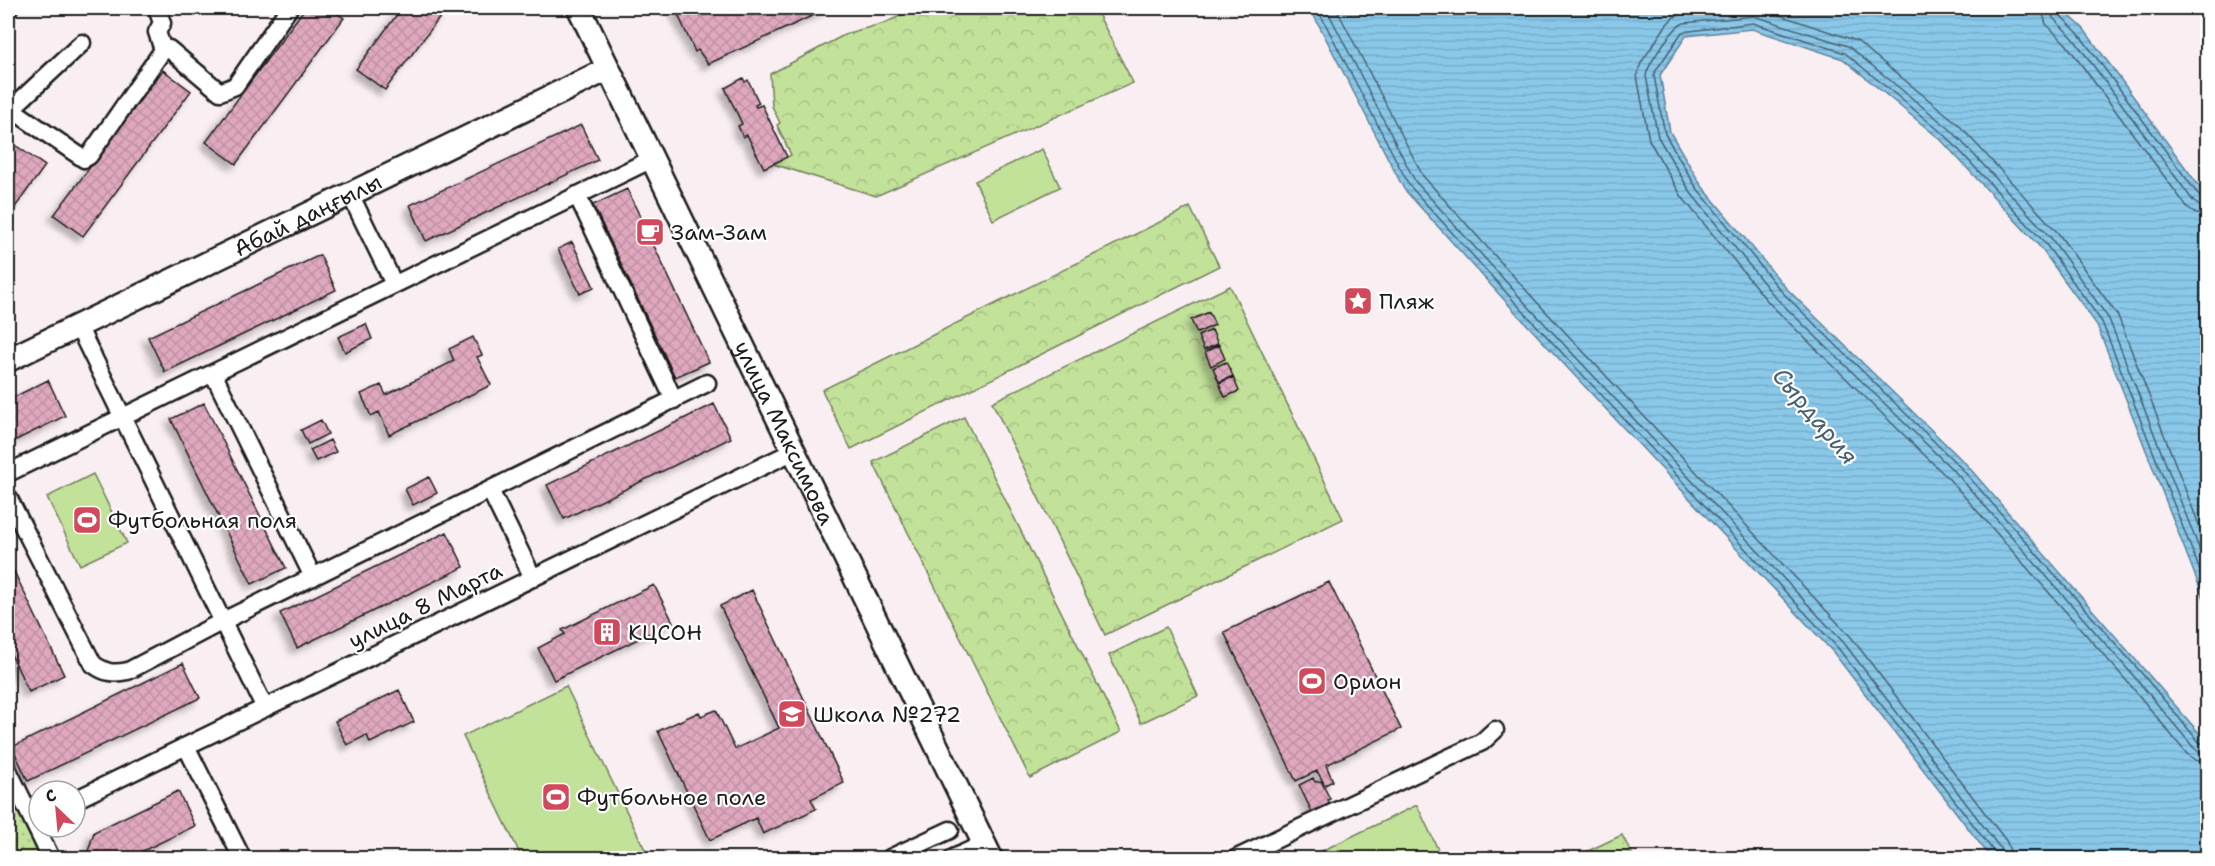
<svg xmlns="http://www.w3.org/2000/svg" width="2215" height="866" viewBox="0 0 2215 866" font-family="'Shantell Sans',sans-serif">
<defs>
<pattern id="grass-dots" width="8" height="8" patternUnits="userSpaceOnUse" patternTransform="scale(1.5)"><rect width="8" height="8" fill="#c2e199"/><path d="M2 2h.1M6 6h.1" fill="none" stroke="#a6c083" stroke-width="1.8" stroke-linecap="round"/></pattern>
<pattern id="forest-crowns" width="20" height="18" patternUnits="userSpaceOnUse" patternTransform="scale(1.5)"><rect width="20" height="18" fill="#c2e199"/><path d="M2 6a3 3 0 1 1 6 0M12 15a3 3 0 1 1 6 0" fill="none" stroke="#a6c083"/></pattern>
<pattern id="water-rules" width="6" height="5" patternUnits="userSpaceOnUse" patternTransform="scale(1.5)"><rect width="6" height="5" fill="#8ac8ea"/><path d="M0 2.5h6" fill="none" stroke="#76abc8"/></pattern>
<pattern id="building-cross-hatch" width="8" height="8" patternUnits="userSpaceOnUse" patternTransform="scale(1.5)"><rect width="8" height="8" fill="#dfa8bf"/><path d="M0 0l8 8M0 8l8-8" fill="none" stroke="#bf90a4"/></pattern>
<filter id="shadow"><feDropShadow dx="-5.5" dy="5.5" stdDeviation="3" flood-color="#0004"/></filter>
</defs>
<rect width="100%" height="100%" fill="#f9eef2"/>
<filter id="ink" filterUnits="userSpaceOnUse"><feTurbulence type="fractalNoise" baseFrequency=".0167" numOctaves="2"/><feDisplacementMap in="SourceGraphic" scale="12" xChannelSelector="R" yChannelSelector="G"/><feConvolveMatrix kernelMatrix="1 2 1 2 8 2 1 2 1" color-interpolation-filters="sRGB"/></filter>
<g filter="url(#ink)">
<path fill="url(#grass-dots)" stroke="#6f7e5a" stroke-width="1.5" d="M 8,753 L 59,858 L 8,858 Z"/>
<path fill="url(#forest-crowns)" stroke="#6f7e5a" stroke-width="1.5" d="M 916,8 L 1095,8 L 1133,83 L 876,196 L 773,164 L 791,155 L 777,125 L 780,123 L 772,106 L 770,74 L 848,33 L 885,23 Z
M 1190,207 L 1219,266 L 851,449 L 822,390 Z
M 1230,286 L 1343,519 L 1105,635 L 992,402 Z
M 964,417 L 1121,732 L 1030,778 L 873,462 Z
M 1166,627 L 1198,696 L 1141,723 L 1109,655 Z
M 1622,835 L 1634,858 L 1573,858 Z"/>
<path fill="#c2e199" stroke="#6f7e5a" stroke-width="1.5" d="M 1042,149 L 1060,187 L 993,220 L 975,181 Z
M 93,474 L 127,543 L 80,565 L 47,497 Z
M 566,686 L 649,858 L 522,858 L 463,736 Z
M 1417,805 L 1442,858 L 1307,858 Z"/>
<path fill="url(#water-rules)" stroke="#5e8398" stroke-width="1.5" d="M 1310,8 L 2061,8 L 2083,28 L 2207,197 L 2207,606 L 2097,325 L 2040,247 L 1941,140 L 1843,59 L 1752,29 L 1686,36 L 1660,75 L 1670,132 L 1701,185 L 1785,287 L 1966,464 L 2207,742 L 2207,858 L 1991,858 L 1833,652 L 1517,314 L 1404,189 Z"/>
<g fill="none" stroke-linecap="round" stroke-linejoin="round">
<path stroke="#48616e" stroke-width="1.5" d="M 1317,8 L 1409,185 L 1522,310 L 1838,648 L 1994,852 L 1995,858
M 1326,8 L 1415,181 L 1527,305 L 1844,643 L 2000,848 L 2003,858
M 1336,8 L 1423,176 L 1534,299 L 1851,637 L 2007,842 L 2012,858
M 1742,8 L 1683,14 L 1674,17 L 1667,24 L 1641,63 L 1637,76 L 1649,140 L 1682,197 L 1769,303 L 1949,479 L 2132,687 L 2187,754 L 2195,760 L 2208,763
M 1758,8 L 1857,41 L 1957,123 L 2058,233 L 2118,316 L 2208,548
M 2041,8 L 2046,24 L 2066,44 L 2187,207 L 2197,214 L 2208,216
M 2050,8 L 2053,18 L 2073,38 L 2194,202 L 2200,206 L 2208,207
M 2057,8 L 2059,14 L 2078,33 L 2200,197 L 2208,200
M 2208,571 L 2109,319 L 2051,238 L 1951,130 L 1848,46 L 1754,16 L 1684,23 C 1673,27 1648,64 1646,76 L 1658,137 L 1691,193 L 1775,297 L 1956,473 L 2138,681 L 2194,748 L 2199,752 L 2208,753
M 2208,591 L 2102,322 L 2045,243 L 1946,136 L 1845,53 L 1753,23 L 1682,32 L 1655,72 L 1654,76 L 1665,134 L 1696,187 L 1781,291 L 1961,468 L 2144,676 L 2199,742 L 2208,746"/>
</g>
<path fill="url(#building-cross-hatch)" stroke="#1c1c1c" stroke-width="1.5" filter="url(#shadow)" d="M 305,8 L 329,8 L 344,18 L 236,164 L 206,142 Z
M 402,8 L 447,8 L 385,90 L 356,69 Z
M 675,8 L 826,8 L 827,9 L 708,64 L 698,50 L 695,52 Z
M 163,70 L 191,91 L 83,236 L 54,215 Z
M 743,78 L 745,82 L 748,80 L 759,103 L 755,105 L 756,107 L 762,105 L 787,157 L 764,168 L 747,135 L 743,137 L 738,126 L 742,124 L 725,88 Z
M 581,125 L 598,160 L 426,241 L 410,205 Z
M 8,140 L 45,166 L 8,217 Z
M 627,189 L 709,362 L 675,377 L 593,205 Z
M 572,242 L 594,287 L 580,294 L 558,249 Z
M 320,255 L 336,290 L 165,372 L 148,337 Z
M 1209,312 L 1215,325 L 1197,333 L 1191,320 Z
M 366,324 L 372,339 L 345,352 L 338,337 Z
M 1212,330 L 1218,344 L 1204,350 L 1198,336 Z
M 473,337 L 482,355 L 477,357 L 491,385 L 389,435 L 379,412 L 371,416 L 361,394 L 381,385 L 386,395 L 454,361 L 449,349 Z
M 1219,345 L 1225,359 L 1211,366 L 1205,352 Z
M 1226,362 L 1233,376 L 1219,382 L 1213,368 Z
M 1233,377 L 1239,391 L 1225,397 L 1219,383 Z
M 48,380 L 65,416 L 8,444 L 8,400 Z
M 204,403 L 286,568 L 252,584 L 171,419 Z
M 714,404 L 731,438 L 564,519 L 547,485 Z
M 321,420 L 328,434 L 308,444 L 301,430 Z
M 330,440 L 336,452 L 316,461 L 310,450 Z
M 429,477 L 437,493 L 413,505 L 405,489 Z
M 447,532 L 464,567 L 297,648 L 280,613 Z
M 8,559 L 64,675 L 29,692 L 8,648 Z
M 1329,582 L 1401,729 L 1326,765 L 1333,781 L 1325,785 L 1317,771 L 1296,781 L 1224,632 Z
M 654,585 L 673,622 L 554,680 L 538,648 L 565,634 L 562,630 Z
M 752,590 L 844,783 L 811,799 L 816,809 L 763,834 L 756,818 L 710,840 L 658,731 L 699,712 L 701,716 L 716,710 L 735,749 L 779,728 L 720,606 Z
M 183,663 L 200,698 L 28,781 L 12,747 Z
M 399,690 L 414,722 L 370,743 L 367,735 L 347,745 L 335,721 Z
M 1313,778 L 1315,782 L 1321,781 L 1330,799 L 1328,800 L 1330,804 L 1312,812 L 1299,785 Z
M 178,791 L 195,826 L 128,858 L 86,858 L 94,832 Z"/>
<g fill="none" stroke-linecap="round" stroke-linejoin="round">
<g stroke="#1c1c1c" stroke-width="21">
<path id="street" d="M 8,8 L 9,8
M 157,8 L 162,23 L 157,32 L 163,50
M 8,111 L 14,111 L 84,159 L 89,156 L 163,50 L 169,49 L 220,92 L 235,86 L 289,8
M 9,111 L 82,43
M 350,194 L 394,284
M 577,195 L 674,400
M 78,326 L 265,708
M 213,373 L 313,577
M 8,473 L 652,159
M 490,490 L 533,578
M 8,497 L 93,664 C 105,673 113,674 128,671 L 223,621 L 707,383
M 186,746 L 242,858
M 8,770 L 51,858
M 75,800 L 794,451
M 890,858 L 950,830
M 953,858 L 984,844
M 1237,858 L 1482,742 L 1495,730"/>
</g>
<g stroke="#1c1c1c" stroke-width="27">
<g id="secondary">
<path id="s1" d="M 579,8 L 991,858"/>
<path id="s2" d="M 8,360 L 608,69"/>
</g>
</g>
<use href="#street" stroke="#fff" stroke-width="16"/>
<use href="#secondary" stroke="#fff" stroke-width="22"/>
</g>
</g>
<defs>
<g id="cafe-square" transform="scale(1.5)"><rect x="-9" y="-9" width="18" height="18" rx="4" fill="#d1495b" stroke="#fff"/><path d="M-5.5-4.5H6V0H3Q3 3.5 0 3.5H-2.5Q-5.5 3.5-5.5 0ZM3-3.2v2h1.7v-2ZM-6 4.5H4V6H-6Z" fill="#fff"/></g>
<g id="sight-square" transform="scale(1.5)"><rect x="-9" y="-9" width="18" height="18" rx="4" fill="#d1495b" stroke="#fff"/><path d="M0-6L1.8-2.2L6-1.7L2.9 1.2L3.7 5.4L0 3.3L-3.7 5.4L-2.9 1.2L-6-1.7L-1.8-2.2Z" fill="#fff"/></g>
<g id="stadium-square" transform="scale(1.5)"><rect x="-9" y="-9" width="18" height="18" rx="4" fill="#d1495b" stroke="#fff"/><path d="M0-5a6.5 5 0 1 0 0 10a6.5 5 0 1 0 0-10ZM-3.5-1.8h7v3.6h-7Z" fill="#fff"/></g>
<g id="building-square" transform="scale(1.5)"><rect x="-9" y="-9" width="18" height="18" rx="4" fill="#d1495b" stroke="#fff"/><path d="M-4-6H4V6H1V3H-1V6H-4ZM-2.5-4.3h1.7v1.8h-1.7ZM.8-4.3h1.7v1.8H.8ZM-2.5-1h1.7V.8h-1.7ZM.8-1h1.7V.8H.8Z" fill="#fff"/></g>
<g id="school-square" transform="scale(1.5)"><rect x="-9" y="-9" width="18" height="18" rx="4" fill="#d1495b" stroke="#fff"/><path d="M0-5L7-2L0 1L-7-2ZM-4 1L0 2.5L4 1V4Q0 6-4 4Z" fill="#fff"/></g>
</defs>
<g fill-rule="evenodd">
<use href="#cafe-square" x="650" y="232"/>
<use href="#sight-square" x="1358" y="301"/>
<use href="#stadium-square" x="87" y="520"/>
<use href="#building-square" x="607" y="632"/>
<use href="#stadium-square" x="1312" y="681"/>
<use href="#school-square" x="792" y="714"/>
<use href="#stadium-square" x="556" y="797"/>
</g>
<g text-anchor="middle" stroke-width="4.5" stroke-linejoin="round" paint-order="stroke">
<g font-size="22" fill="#1c1c1c" stroke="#fff">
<text dy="8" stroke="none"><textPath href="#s2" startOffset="333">Абай даңғылы</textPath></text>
<text dy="8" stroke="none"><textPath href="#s1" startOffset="472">улица Максимова</textPath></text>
<text transform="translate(425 605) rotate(-26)" y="8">улица 8 Марта</text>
</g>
<g font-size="22" fill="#1c1c1c" stroke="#fff" text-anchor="start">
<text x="671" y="240">Зам-Зам</text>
<text x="1379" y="309">Пляж</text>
<text x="108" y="528">Футбольная поля</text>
<text x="628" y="640">КЦСОН</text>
<text x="1333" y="689">Орион</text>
<text x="813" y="722">Школа №272</text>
<text x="577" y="805">Футбольное поле</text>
</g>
<g font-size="24" font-style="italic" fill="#48616e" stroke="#fff">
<text transform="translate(1815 416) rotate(50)" y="8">Сырдария</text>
</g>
</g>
<rect width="2215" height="866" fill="none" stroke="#fff" stroke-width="30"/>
<rect x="15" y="15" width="2185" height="836" fill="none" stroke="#1c1c1c" stroke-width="2" filter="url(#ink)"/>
<g transform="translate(57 809) rotate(334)"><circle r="28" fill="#ffffff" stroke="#a4a4a4" stroke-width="1.5"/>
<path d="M0-4.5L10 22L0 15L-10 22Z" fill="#d1495b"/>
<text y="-9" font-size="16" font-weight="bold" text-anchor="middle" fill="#1c1c1c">С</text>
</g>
</svg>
